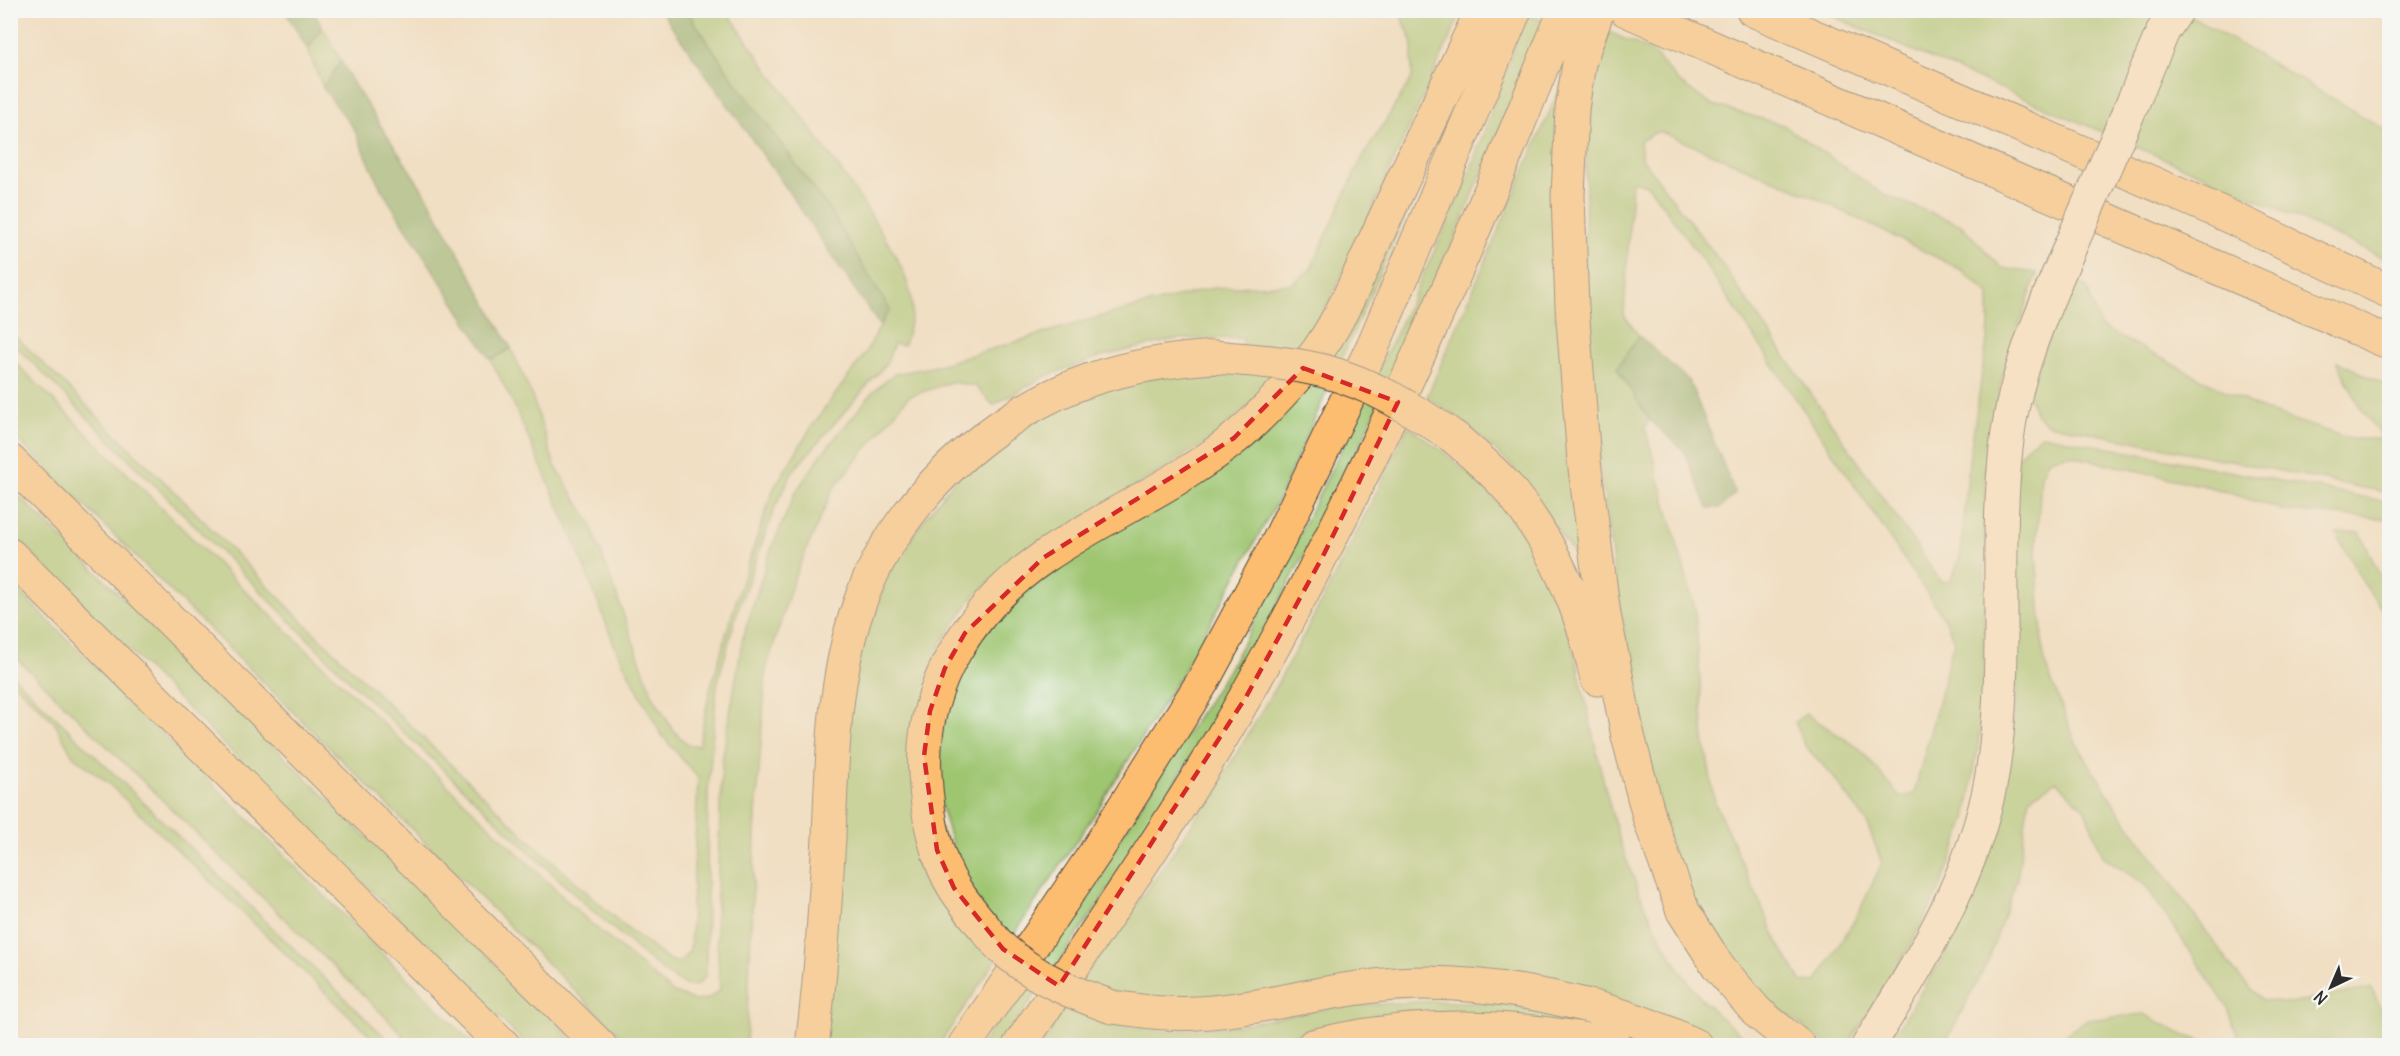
<svg xmlns="http://www.w3.org/2000/svg" width="2400" height="1056" viewBox="0 0 2400 1056" font-family="Delius,sans-serif">
<rect width="100%" height="100%" fill="#f6f6f2"/>
<filter id="ink" filterUnits="userSpaceOnUse"><feTurbulence type="fractalNoise" baseFrequency=".0167" numOctaves="2"/><feDisplacementMap in="SourceGraphic" scale="12" xChannelSelector="R" yChannelSelector="G"/><feConvolveMatrix kernelMatrix="1 2 1 2 8 2 1 2 1" color-interpolation-filters="sRGB"/></filter>
<filter id="wash" filterUnits="userSpaceOnUse"><feTurbulence type="fractalNoise" baseFrequency=".008" numOctaves="4" result="noise"/><feDisplacementMap in="SourceGraphic" scale="24" xChannelSelector="R" yChannelSelector="G"/><feGaussianBlur stdDeviation="1.35" result="paint"/><feColorMatrix in="noise" values="0 0 0 0 0 0 0 0 0 0 0 0 0 0 0 0 0 1.4 0 .05"/><feComposite in="paint" operator="in"/></filter>
<g filter="url(#wash)">
<rect width="100%" height="100%" fill="#f0dfc2"/>
<path fill="#9ec570" stroke="#64784e" stroke-width="1.5" fill-rule="evenodd" d="M 687,11 L 727,11 C 770,78 822,140 866,208 C 882,233 903,263 910,292 C 915,311 909,328 904,345 L 894,344 L 886,364 L 793,471 L 775,507 L 737,612 L 717,685 L 708,791 L 706,975 L 698,985 L 687,986 L 666,974 L 587,906 L 355,686 L 11,341 L 10,331 L 180,497 L 304,623 L 525,836 L 624,926 L 667,959 L 679,963 L 690,950 L 698,778 L 661,734 L 616,649 L 571,533 L 511,399 L 491,360 L 511,348 L 532,396 L 555,466 L 590,522 L 653,696 L 673,730 L 688,745 L 699,745 L 710,690 L 740,587 L 774,488 L 812,426 L 865,354 L 889,310 L 830,211 L 727,70 Z
M 1399,11 L 1462,11 L 1338,284 L 1309,336 L 1263,391 L 1213,438 L 1006,567 L 974,596 L 941,643 L 910,755 L 963,883 L 936,788 L 941,733 L 954,681 L 977,638 L 1051,565 L 1247,441 L 1415,180 L 1420,183 L 1279,498 L 1189,662 L 1096,812 L 939,1045 L 825,1045 L 851,689 L 867,629 L 890,571 L 922,522 L 953,482 L 1009,435 L 1062,403 L 1116,383 L 1175,374 L 1230,375 L 1244,338 L 1177,339 L 1102,356 L 1044,377 L 993,405 L 975,386 L 951,382 L 908,397 L 833,489 L 794,578 L 766,669 L 756,815 L 746,1046 L 630,1045 L 11,433 L 10,357 L 228,574 L 587,920 L 672,992 L 695,1001 L 708,999 L 720,989 L 716,921 L 722,761 L 743,637 L 770,552 L 795,493 L 821,455 L 873,392 L 894,374 L 932,367 L 1102,316 L 1213,288 L 1292,284 L 1311,269 L 1360,162 L 1412,78 L 1412,41 Z
M 1821,11 L 2155,11 L 2155,14 L 2186,13 L 2389,132 L 2389,260 L 2237,190 Z
M 1526,14 L 1544,21 L 1463,219 L 1349,469 L 1234,688 L 1098,906 L 1000,1045 L 980,1046 L 1088,888 L 1233,662 L 1282,569 L 1339,454 L 1464,188 Z
M 322,26 L 341,61 L 323,88 L 308,50 Z
M 1609,32 L 1652,51 L 1677,80 L 1710,104 L 1783,125 L 1883,194 L 1961,225 L 2002,268 L 2037,273 L 2002,377 L 1986,460 L 1983,717 L 1966,819 L 1940,889 L 1910,946 L 1848,1045 L 1827,1045 L 1754,989 L 1716,946 L 1679,880 L 1649,763 L 1614,572 L 1589,379 L 1585,243 L 1586,160 L 1595,85 ZM 1659,131 L 1814,197 L 1962,270 L 1989,294 L 1989,327 L 1969,461 L 1961,554 L 1951,581 L 1941,582 L 1716,256 L 1642,159 L 1640,141 ZM 1632,181 L 1648,185 L 1699,255 L 1946,621 L 1954,641 L 1914,794 L 1900,797 L 1860,749 L 1806,714 L 1795,722 L 1805,746 L 1831,774 L 1866,821 L 1882,863 L 1857,916 L 1816,983 L 1802,982 L 1778,943 L 1715,803 L 1704,739 L 1695,609 L 1645,428 L 1649,419 L 1617,368 L 1639,336 L 1624,315 Z
M 1565,76 L 1581,564 L 1514,468 L 1463,421 L 1427,397 Z
M 2069,282 L 2086,286 L 2100,327 L 2263,410 L 2351,439 L 2383,439 L 2358,404 L 2337,361 L 2389,387 L 2389,493 L 2048,424 L 2035,414 L 2028,391 Z
M 1408,426 C 1471,469 1529,525 1557,598 C 1579,657 1588,718 1603,779 C 1620,853 1648,928 1694,990 C 1710,1011 1734,1028 1754,1045 L 1719,1045 L 1664,1019 L 1582,991 L 1157,1005 L 1080,983 C 1138,903 1196,823 1246,738 C 1306,637 1358,532 1408,426 Z
M 2042,435 L 2389,502 L 2389,519 L 2285,511 L 2214,488 L 2068,455 L 2049,459 L 2041,476 L 2036,554 L 2044,661 L 2075,741 L 2116,807 L 2240,978 L 2262,1000 L 2294,1003 L 2372,988 L 2389,1030 L 2389,1045 L 2051,1045 L 2086,1020 L 2144,1014 L 2185,1036 L 2218,1045 L 2238,1038 L 2228,1008 L 2146,886 L 2103,856 L 2084,808 L 2056,781 L 2029,798 L 2017,879 L 1988,961 L 1944,1045 L 1887,1046 L 1938,965 L 1972,904 L 1999,814 L 2017,697 L 2015,530 L 2017,458 L 2028,445 Z
M 10,487 L 578,1045 L 527,1045 L 11,533 Z
M 2360,532 L 2382,580 L 2389,589 L 2389,618 L 2364,584 L 2336,533 Z
M 11,583 L 474,1045 L 408,1045 L 400,1031 L 11,653 Z
M 10,673 L 390,1042 L 392,1045 L 380,1045 L 108,783 L 73,756 L 55,723 L 11,680 Z
M 1435,1001 L 1508,1004 L 1575,1018 L 1573,1024 L 1374,1019 L 1310,1029 L 1264,1046 L 1041,1046 L 1066,1006 L 1119,1026 L 1168,1031 L 1233,1026 L 1340,1006 Z"/>
<path fill="#7eaa62" stroke="#546a46" stroke-width="1.5" d="M 285,11 L 313,11 L 322,26 L 308,50 Z
M 661,11 L 687,11 L 727,70 L 830,211 L 890,310 L 879,325 L 787,189 Z
M 341,61 L 356,88 L 428,198 L 511,348 L 491,360 L 381,189 L 354,129 L 323,88 Z
M 1639,336 L 1689,381 L 1735,493 L 1720,508 L 1708,508 L 1684,451 L 1649,419 L 1617,368 Z"/>
</g>
<g filter="url(#ink)">
<g fill="none" stroke-linecap="round" stroke-linejoin="round">
<g stroke="#494642" stroke-width="35">
<path id="secondary" d="M 2133,102 L 2163,31 L 2177,10
M 1868,1046 C 1921,961 1975,875 1992,775 C 2010,664 1993,552 2007,440 C 2015,372 2043,310 2070,247"/>
</g>
<g stroke="#494642" stroke-width="35">
<path id="highway" d="M 1598,10 L 1579,63 L 1572,109 L 1568,196 L 1572,307 L 1584,461 L 1604,615 L 1628,736 L 1650,820 L 1683,911 L 1718,966 L 1757,1012 L 1799,1046
M 1626,10 L 2390,343
M 1753,10 L 2215,210 L 2390,292
M 1455,438 C 1473,454 1493,470 1509,489 C 1553,543 1583,611 1597,679
M 10,461 L 600,1046
M 10,555 L 504,1046
M 979,921 C 971,911 962,900 955,889 C 934,856 927,812 925,774 C 919,685 973,606 1044,557 C 1105,515 1176,486 1234,439 C 1261,417 1287,388 1310,361 C 1340,324 1360,272 1380,229 C 1414,156 1448,83 1482,10
M 1112,1007 C 1141,1011 1169,1015 1198,1013 C 1265,1009 1330,988 1396,984 C 1489,978 1614,1004 1696,1046
M 812,1046 C 821,976 825,907 829,837 C 832,761 833,681 858,608 C 880,542 928,481 983,439 C 1055,383 1124,363 1214,357
M 964,1046 L 1095,853 L 1203,681 L 1279,540 L 1373,346 L 1515,10
M 1019,1046 C 1097,930 1178,816 1247,694 C 1371,475 1471,244 1565,10
M 1313,1046 C 1412,1021 1516,1023 1615,1046"/>
</g>
<use href="#secondary" stroke="#fee5c5" stroke-width="33"/>
<use href="#highway" stroke="#fcbd6f" stroke-width="33"/>
<g stroke="#494642" stroke-width="35" stroke-linecap="butt">
<path id="secondary-bridge" d="M 2070,247 L 2133,102"/>
</g>
<g stroke="#494642" stroke-width="35" stroke-linecap="butt">
<path id="highway-bridge" d="M 1214,357 C 1251,360 1288,362 1324,371 C 1372,384 1415,410 1455,438
M 979,921 C 987,930 995,942 1004,950 C 1036,978 1073,993 1112,1007"/>
</g>
<use href="#secondary-bridge" stroke="#fee5c5" stroke-width="33"/>
<use href="#highway-bridge" stroke="#fcbd6f" stroke-width="33"/>
</g>
</g>
<path d="M0 0H2400V1056H0ZM 1303,368 L 1398,402 L 1324,554 L 1246,697 L 1059,986 L 1003,949 L 954,888 L 937,850 L 924,756 L 930,711 L 945,668 L 965,633 L 1043,558 L 1234,438 Z" fill="#f0dfc2" fill-opacity=".55" fill-rule="evenodd"/>
<path fill="none" stroke="#d62828" stroke-width="4.5" stroke-dasharray="12 8" stroke-linejoin="round" d="M 1303,368 L 1398,402 L 1324,554 L 1246,697 L 1059,986 L 1003,949 L 954,888 L 937,850 L 924,756 L 930,711 L 945,668 L 965,633 L 1043,558 L 1234,438 Z"/>
<rect width="2400" height="1056" fill="none" stroke="#f6f6f2" stroke-width="36"/>
<g transform="translate(2331 987) rotate(224)" stroke="#f6f6f2" stroke-width="4.5" paint-order="stroke">
<path d="M0-4.5L10 22L0 15L-10 22Z" fill="#2b2b2b"/>
<text y="-9" font-size="16" font-weight="bold" text-anchor="middle" fill="#2b2b2b">N</text>
</g>
</svg>
